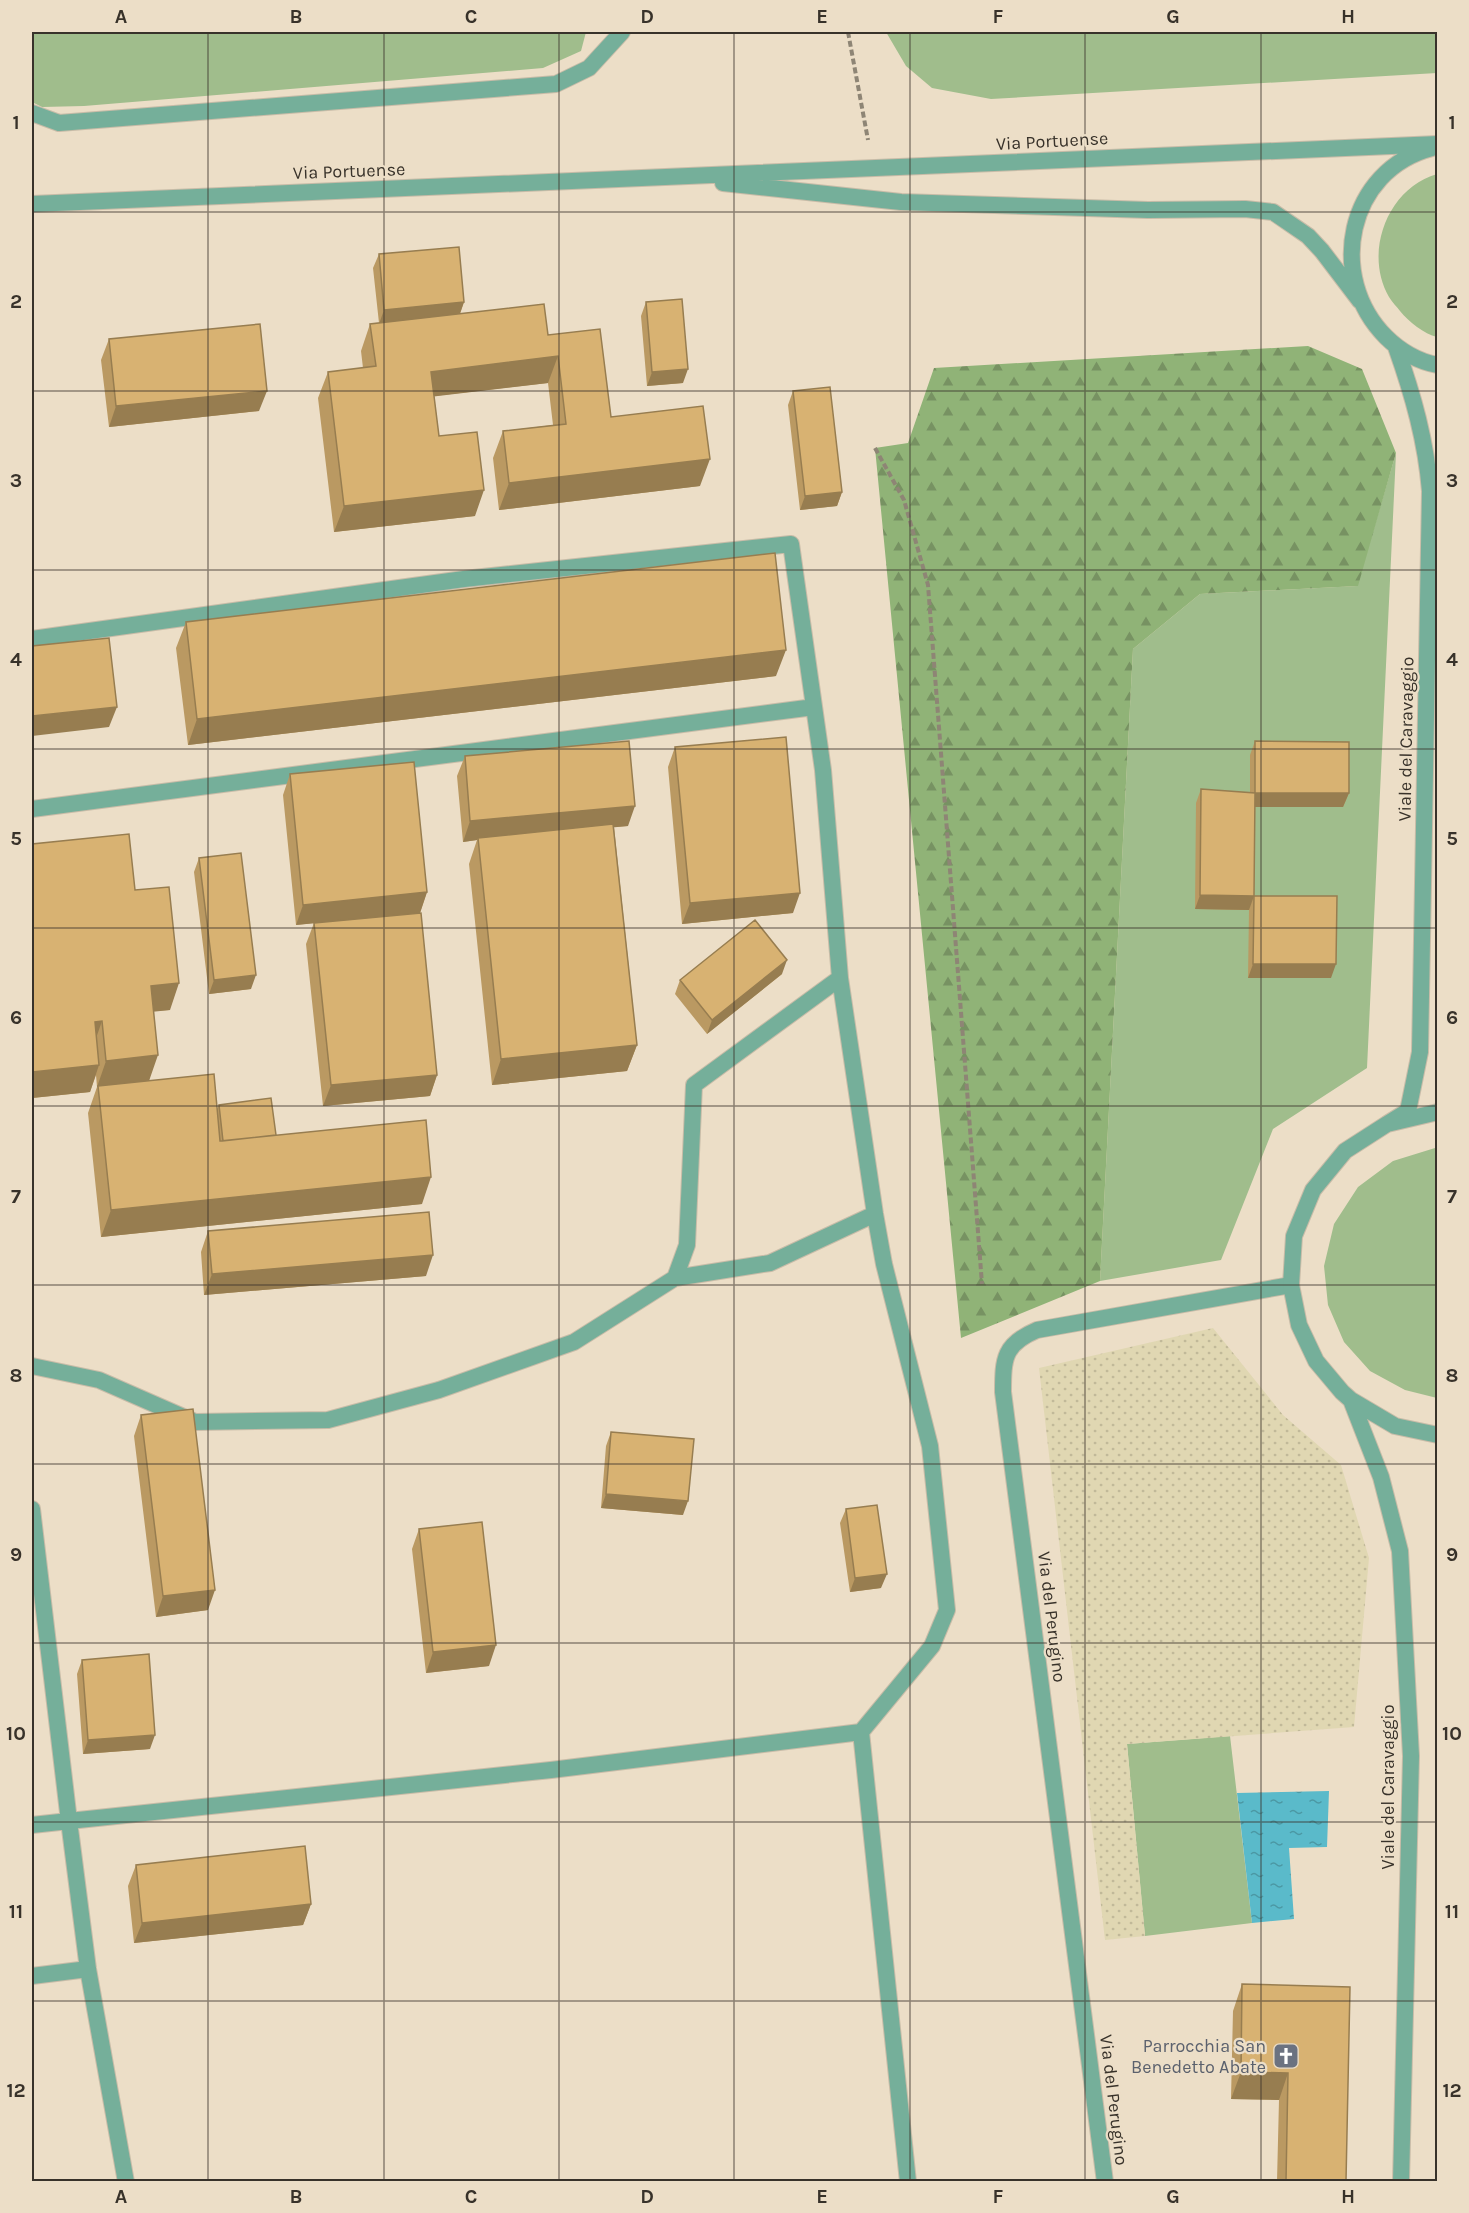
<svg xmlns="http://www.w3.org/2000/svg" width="1469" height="2213" viewBox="0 0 1469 2213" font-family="Karla,sans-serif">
<defs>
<pattern id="forest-firs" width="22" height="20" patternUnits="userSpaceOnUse" patternTransform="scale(1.5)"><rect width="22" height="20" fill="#90b377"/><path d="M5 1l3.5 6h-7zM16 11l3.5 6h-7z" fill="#779262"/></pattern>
<pattern id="sand-dots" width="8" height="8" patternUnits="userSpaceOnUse" patternTransform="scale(1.5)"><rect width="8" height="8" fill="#e0d7b2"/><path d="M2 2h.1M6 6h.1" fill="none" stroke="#c1b999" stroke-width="1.8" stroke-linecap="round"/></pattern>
<pattern id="water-ripples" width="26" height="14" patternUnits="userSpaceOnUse" patternTransform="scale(1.5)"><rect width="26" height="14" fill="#5abaca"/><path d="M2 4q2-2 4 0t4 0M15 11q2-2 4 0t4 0" fill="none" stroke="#4b98a4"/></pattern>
</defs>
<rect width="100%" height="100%" fill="#ecdec7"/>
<path fill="#a0bd8c" d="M 32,32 L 586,32 L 581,51 L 543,68 L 84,106 L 42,107 L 32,102 Z
M 886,32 L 1437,32 L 1437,73 L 991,99 L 932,88 L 906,66 Z
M 1437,174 L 1438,174 L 1437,337 C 1424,334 1409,322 1400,311 C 1397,307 1392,302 1389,297 C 1363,252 1388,188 1437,174 Z
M 1396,453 L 1367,1068 L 1273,1129 L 1221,1260 L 1100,1281 L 1133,649 L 1200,594 L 1357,586 Z
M 1435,1148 L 1438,1148 L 1437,1398 L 1405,1390 L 1370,1371 L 1344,1342 L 1328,1305 L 1324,1266 L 1334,1224 L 1358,1187 L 1393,1161 Z
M 1230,1736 L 1252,1923 L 1145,1936 L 1127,1744 Z"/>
<path fill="url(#forest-firs)" d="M 1308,346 L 1362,369 L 1396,453 L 1358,586 L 1200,594 L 1133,649 L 1100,1281 L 961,1338 L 875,448 L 908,443 L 934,368 Z"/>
<path fill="url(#sand-dots)" d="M 1213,1328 L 1283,1415 L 1341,1465 L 1369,1558 L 1354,1727 L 1127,1744 L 1145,1936 L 1105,1940 L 1039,1368 Z"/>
<path fill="url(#water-ripples)" d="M 1329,1791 L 1327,1847 L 1289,1848 L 1294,1919 L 1252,1923 L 1237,1793 Z"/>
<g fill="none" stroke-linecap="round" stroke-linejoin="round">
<g stroke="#c8bca8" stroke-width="18">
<path id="service" d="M 32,113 L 59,123 L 556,84 L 589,68 L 622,32
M 32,639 L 464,579 L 791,544 L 823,770 L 840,978 L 875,1214 L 884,1264 L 930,1446 L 947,1610 L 932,1646 L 861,1732 L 551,1770 L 69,1821 L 88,1969 L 126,2182
M 32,809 L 814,707
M 675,1278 L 687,1245 L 694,1085 L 840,978
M 32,1366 L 99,1380 L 195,1422 L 328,1420 L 439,1390 L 574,1342 L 675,1278 L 770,1263 L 875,1214
M 32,1509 L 69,1821 L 32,1825
M 861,1732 L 908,2182
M 32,1976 L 88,1969"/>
</g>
<g stroke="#c8bca8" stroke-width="18">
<path id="minor" d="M 1105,2182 L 1003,1392 C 1003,1358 1004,1344 1037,1330 L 1291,1285"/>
</g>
<g stroke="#c8bca8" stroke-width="18">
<path id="tertiary" d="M 1432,148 C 1347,170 1326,277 1386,337 C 1399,350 1418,362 1438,365
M 723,183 L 901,202 L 1148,210 L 1245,209 L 1273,212 L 1308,236 L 1322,251 L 1360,301
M 32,204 L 1438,144
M 1438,1112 L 1387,1124 L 1345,1151 L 1313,1190 L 1294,1236 L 1291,1285 L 1299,1325 L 1316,1361 L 1342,1392 L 1351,1400 L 1395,1426 L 1438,1435
M 1387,1124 L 1408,1111 L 1420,1052 L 1430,491 C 1426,441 1413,395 1396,347
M 1351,1400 L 1381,1477 L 1400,1551 L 1411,1756 L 1401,2182"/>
</g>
<path stroke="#8e8575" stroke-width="4" stroke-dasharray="6 3" stroke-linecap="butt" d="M 848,32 L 868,140
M 875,448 L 904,500 L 928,585 L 982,1284"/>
<use href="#service" stroke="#75af9a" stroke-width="16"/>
<use href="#minor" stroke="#75af9a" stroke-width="16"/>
<use href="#tertiary" stroke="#75af9a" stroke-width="16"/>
</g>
<path fill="#ba9962" d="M 379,254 L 464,302 L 460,314 L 548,335 L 611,417 L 700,486 L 499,510 L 493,458 L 503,431 L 553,425 L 548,383 L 434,396 L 439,436 L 475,516 L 334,532 L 318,398 L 328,372 L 363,368 L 361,351 L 370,324 L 379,323 L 373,268 Z
M 646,302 L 683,383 L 647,386 L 641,316 Z
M 109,339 L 259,411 L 109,427 L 101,360 Z
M 793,391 L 842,492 L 837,506 L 800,510 L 788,405 Z
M 186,622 L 776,676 L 188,745 L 176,648 Z
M 1255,741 L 1349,793 L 1343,807 L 1255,807 L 1254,896 L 1331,978 L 1248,978 L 1249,910 L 1195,909 L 1196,803 L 1201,789 L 1250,793 L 1250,755 Z
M 675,747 L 793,913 L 682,924 L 668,767 Z
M 465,756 L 628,826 L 614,827 L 637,1045 L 627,1071 L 492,1085 L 469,864 L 477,840 L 463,842 L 457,776 Z
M 290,774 L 427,892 L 420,913 L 437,1075 L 430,1096 L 323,1106 L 306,944 L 314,923 L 296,925 L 283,795 Z
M 199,858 L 251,989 L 209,994 L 194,872 Z
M 135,890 L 170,1010 L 154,1011 L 149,1081 L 217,1109 L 219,1105 L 275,1135 L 422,1204 L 101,1237 L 88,1113 L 97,1087 L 96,1075 L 90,1092 L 32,1098 Z
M 782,974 L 707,1034 L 675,994 L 680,980 Z
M 208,1231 L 426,1276 L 204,1295 L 201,1252 Z
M 141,1415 L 208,1610 L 156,1617 L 134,1436 Z
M 611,1432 L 683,1515 L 601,1508 L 606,1446 Z
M 846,1509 L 881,1588 L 850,1592 L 840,1523 Z
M 419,1529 L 489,1666 L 426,1673 L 412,1549 Z
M 82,1660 L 150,1749 L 83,1754 L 77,1674 Z
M 136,1865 L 311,1904 L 303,1925 L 134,1943 L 128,1886 Z
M 1242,1984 L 1346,2181 L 1277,2181 L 1279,2100 L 1231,2099 L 1233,2011 Z"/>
<path fill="#977d50" d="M 464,302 L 459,316 L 379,324 L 384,310 Z
M 558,356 L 548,383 L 421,398 L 431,372 Z
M 688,369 L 683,383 L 647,386 L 652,372 Z
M 267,391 L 259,411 L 109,427 L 116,406 Z
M 710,459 L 700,486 L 499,510 L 509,483 Z
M 484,490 L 475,516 L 334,532 L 344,506 Z
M 842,492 L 837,506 L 800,510 L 805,496 Z
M 786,650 L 776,676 L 188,745 L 197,719 Z
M 117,707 L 109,727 L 32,736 L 32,716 Z
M 1255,793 L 1349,793 L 1343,807 L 1250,807 Z
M 635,806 L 628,826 L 479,840 L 478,838 L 477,840 L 463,842 L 470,821 Z
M 427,892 L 420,913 L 296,925 L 303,905 Z
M 800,893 L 793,913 L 682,924 L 690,903 Z
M 1200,895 L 1254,896 L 1249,910 L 1195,909 Z
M 787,960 L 782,974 L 707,1034 L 712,1020 Z
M 1253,964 L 1336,964 L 1331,978 L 1248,978 Z
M 256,975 L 251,989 L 209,994 L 214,980 Z
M 179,983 L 170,1010 L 141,1013 L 151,986 Z
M 102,1021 L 93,1047 L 95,1022 Z
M 637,1045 L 627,1071 L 492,1085 L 501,1059 Z
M 158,1055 L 149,1081 L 97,1087 L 106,1061 Z
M 99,1065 L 90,1092 L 32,1098 L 32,1072 Z
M 437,1075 L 430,1096 L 323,1106 L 331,1085 Z
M 431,1177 L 422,1204 L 101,1237 L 111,1210 Z
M 433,1255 L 426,1276 L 204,1295 L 212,1274 Z
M 606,1494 L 688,1501 L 683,1515 L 601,1508 Z
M 887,1574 L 881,1588 L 850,1592 L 855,1578 Z
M 215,1590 L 208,1610 L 156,1617 L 163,1596 Z
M 496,1645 L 489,1666 L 426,1673 L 433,1652 Z
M 155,1735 L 150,1749 L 83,1754 L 88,1740 Z
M 311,1904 L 303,1925 L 134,1943 L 142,1923 Z
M 1241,2072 L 1288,2073 L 1279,2100 L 1231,2099 Z"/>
<path fill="#d8b272" stroke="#977d50" stroke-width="1.5" d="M 459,247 L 464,302 L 384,310 L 379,254 Z
M 682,299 L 688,369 L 652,372 L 646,302 Z
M 544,304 L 548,335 L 600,329 L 611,417 L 703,406 L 710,459 L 509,483 L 503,431 L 566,424 L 558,356 L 431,372 L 439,436 L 477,432 L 484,490 L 344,506 L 328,372 L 376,366 L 370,324 Z
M 260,324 L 267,391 L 116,406 L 109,339 Z
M 830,387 L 842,492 L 805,496 L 793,391 Z
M 775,553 L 786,650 L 197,719 L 186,622 Z
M 109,638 L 117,707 L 32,716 L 32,646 Z
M 786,737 L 800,893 L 690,903 L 675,747 Z
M 629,741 L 635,806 L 470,821 L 465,756 Z
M 1255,741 L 1349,742 L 1349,793 L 1255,793 Z
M 414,762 L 427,892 L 303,905 L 290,774 Z
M 1201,789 L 1255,793 L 1254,896 L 1337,896 L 1336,964 L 1253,964 L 1254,896 L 1200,895 Z
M 613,824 L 637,1045 L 501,1059 L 478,838 Z
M 129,834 L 135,890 L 169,887 L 179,983 L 151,986 L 158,1055 L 106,1061 L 102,1021 L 95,1022 L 99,1065 L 32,1072 L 32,844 Z
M 241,853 L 256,975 L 214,980 L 199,858 Z
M 421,913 L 437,1075 L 331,1085 L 314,923 Z
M 755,920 L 787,960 L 712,1020 L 680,980 Z
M 214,1074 L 220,1141 L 426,1120 L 431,1177 L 111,1210 L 98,1086 Z
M 271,1098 L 276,1135 L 223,1141 L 219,1105 Z
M 429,1212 L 433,1255 L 212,1274 L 208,1231 Z
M 193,1409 L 215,1590 L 163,1596 L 141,1415 Z
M 611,1432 L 694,1439 L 688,1501 L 606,1494 Z
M 877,1505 L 887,1574 L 855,1578 L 846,1509 Z
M 482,1522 L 496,1645 L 433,1652 L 419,1529 Z
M 149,1654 L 155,1735 L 88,1740 L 82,1660 Z
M 305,1846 L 311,1904 L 142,1923 L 136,1865 Z
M 1242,1984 L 1350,1987 L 1346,2181 L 1286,2181 L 1288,2073 L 1241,2072 Z"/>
<path fill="none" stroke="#38322a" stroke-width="1.5" stroke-opacity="0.55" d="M 208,32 L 208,2182M 384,32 L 384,2182M 559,32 L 559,2182M 734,32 L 734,2182M 910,32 L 910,2182M 1085,32 L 1085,2182M 1261,32 L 1261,2182M 32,212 L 1438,212M 32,391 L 1438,391M 32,570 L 1438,570M 32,749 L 1438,749M 32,928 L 1438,928M 32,1106 L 1438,1106M 32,1285 L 1438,1285M 32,1464 L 1438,1464M 32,1643 L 1438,1643M 32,1822 L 1438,1822M 32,2001 L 1438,2001"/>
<defs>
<g id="church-square" transform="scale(1.35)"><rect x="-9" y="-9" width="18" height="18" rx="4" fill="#6b7280" stroke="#ecdec7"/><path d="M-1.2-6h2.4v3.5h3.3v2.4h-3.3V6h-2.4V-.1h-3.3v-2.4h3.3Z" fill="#fff"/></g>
</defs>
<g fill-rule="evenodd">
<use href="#church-square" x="1286" y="2056"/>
</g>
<g text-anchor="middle" stroke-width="4.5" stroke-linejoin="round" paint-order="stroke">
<g font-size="18" fill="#38322a" stroke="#ecdec7">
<text transform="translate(1052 141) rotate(-3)" y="6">Via Portuense</text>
<text transform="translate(349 171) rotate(-2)" y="6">Via Portuense</text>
<text transform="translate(1406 739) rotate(-89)" y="6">Viale del Caravaggio</text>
<text transform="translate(1052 1617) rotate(83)" y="6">Via del Perugino</text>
<text transform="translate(1388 1787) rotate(-90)" y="6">Viale del Caravaggio</text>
<text transform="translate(1114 2100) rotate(83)" y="6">Via del Perugino</text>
</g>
<g font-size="18" fill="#5b616d" stroke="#ecdec7" text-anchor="end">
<text x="1266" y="2052">Parrocchia San<tspan x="1266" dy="21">Benedetto Abate</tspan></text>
</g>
</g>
<rect width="1469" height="2213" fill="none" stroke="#ecdec7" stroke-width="66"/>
<rect x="33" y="33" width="1403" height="2147" fill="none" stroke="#38322a" stroke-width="2"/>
<g font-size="20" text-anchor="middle" font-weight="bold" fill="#38322a">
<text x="121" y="23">A</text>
<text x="296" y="23">B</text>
<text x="471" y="23">C</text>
<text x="647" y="23">D</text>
<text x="822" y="23">E</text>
<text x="998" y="23">F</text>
<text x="1173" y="23">G</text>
<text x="1348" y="23">H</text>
<text x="16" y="129">1</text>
<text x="1452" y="129">1</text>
<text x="16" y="308">2</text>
<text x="1452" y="308">2</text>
<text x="16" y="487">3</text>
<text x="1452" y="487">3</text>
<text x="16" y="666">4</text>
<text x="1452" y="666">4</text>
<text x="16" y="845">5</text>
<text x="1452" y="845">5</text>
<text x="16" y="1024">6</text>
<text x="1452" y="1024">6</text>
<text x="16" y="1203">7</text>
<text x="1452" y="1203">7</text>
<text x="16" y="1382">8</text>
<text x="1452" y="1382">8</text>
<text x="16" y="1561">9</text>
<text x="1452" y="1561">9</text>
<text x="16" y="1740">10</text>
<text x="1452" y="1740">10</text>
<text x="16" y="1918">11</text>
<text x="1452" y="1918">11</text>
<text x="16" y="2097">12</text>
<text x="1452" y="2097">12</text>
<text x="121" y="2203">A</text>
<text x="296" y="2203">B</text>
<text x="471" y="2203">C</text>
<text x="647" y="2203">D</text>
<text x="822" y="2203">E</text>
<text x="998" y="2203">F</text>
<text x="1173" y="2203">G</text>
<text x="1348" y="2203">H</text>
</g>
</svg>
